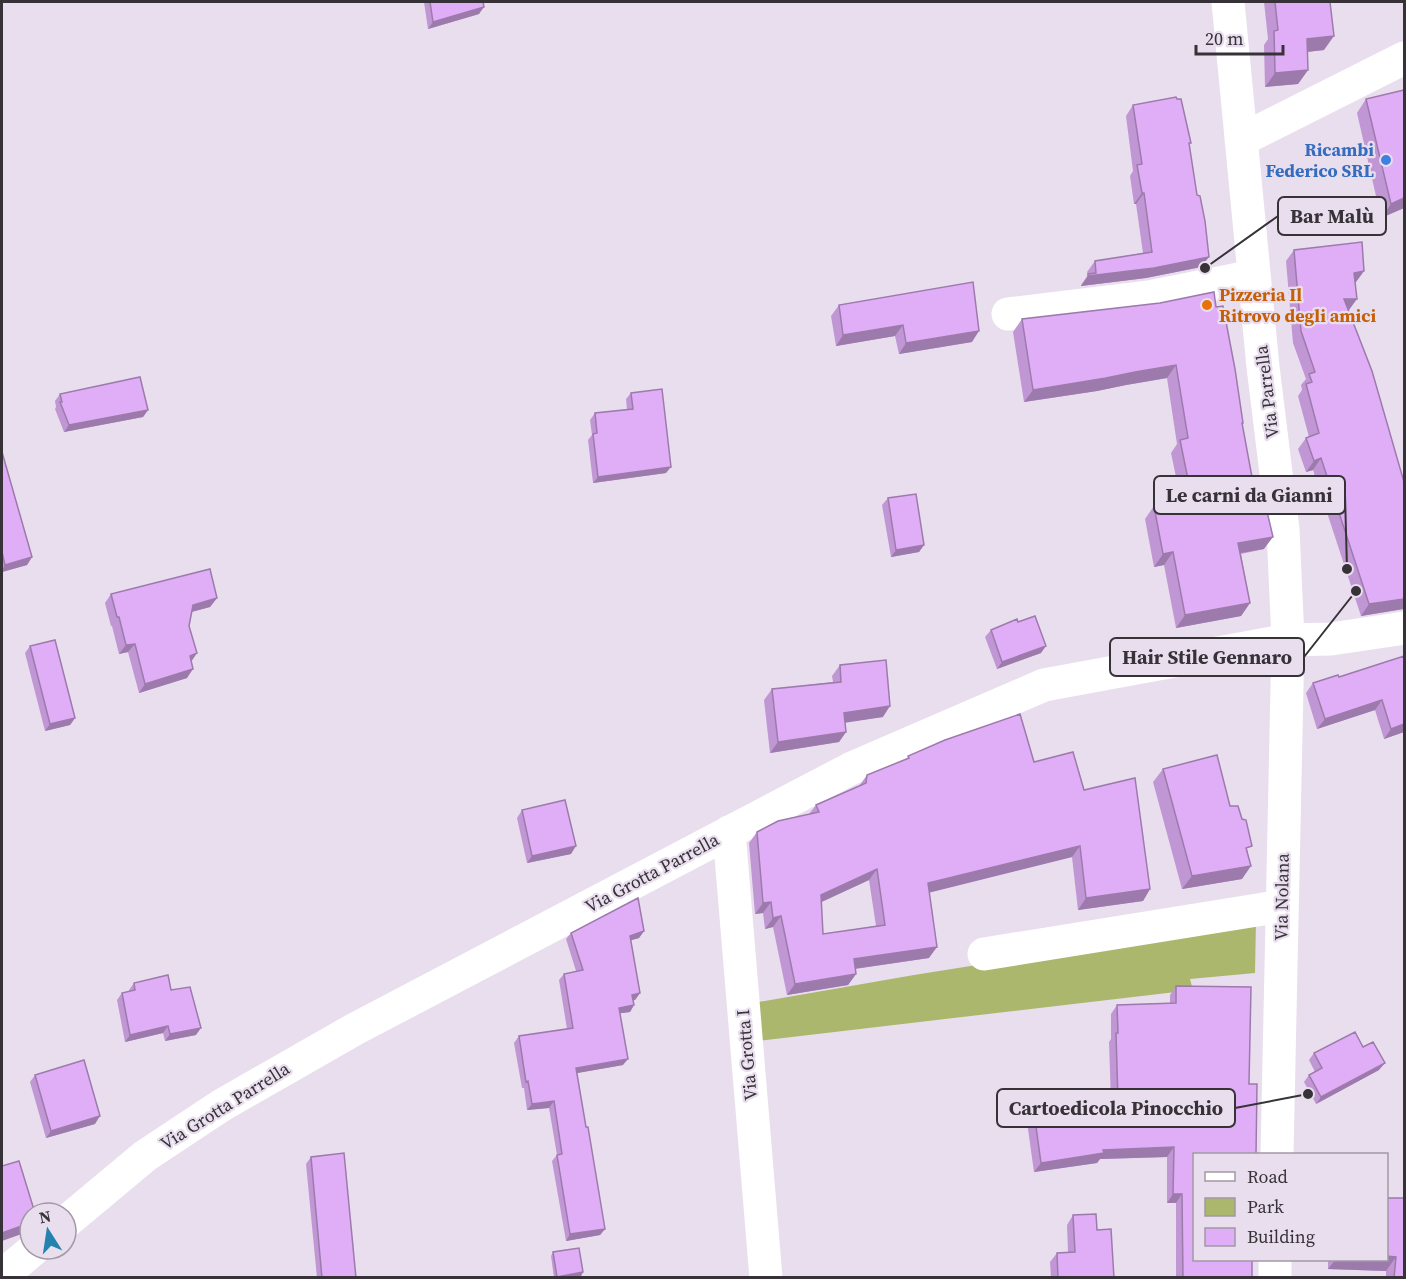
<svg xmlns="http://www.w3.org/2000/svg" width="1406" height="1279" viewBox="0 0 1406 1279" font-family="'Source Serif 4',serif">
<rect width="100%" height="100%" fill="#e9deee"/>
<path fill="#abb76d" d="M 1256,921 L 1255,973 L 1190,979 L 1193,990 L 757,1041 L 753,1003 L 914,975 Z"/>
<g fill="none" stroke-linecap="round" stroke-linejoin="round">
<path stroke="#fff" stroke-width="33" d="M 1228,2 L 1263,367 L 1283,530 L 1288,640 L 1277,1154
M 1241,140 L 1404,58
M 1008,314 L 1149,297 L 1254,276
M 729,832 L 766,1278
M 984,954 L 1282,906
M 66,1222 L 145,1156 L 222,1105 L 355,1029 L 850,769 L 1044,685 L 1288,640 L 1331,639 L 1404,628
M 2,1276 L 34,1249
M 1275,1278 L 1275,1260"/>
</g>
<path fill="#c196d4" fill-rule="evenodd" d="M 424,2 L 483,2 L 479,14 L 428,29 Z
M 1264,2 L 1330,2 L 1324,50 L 1307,52 L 1308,70 L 1298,84 L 1265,87 L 1264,45 L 1268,39 Z
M 1366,99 L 1404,208 L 1381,218 L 1357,113 Z
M 1133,105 L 1189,146 L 1201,267 L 1146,278 L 1081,286 L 1081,285 L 1088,275 L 1087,272 L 1095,261 L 1143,253 L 1136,204 L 1134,204 L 1130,176 L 1133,171 L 1126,116 Z
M 1294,250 L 1364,271 L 1355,283 L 1349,310 L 1348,310 L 1402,609 L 1361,616 L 1313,470 L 1306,472 L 1298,449 L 1306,438 L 1309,437 L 1298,396 L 1302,390 L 1301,385 L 1306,379 L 1293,343 L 1286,261 Z
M 839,305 L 972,342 L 899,354 L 895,336 L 836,346 L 831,316 Z
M 1216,307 L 1242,425 L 1264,549 L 1241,554 L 1250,603 L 1241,616 L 1176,628 L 1164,565 L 1154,567 L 1145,519 L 1154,506 L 1181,501 L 1171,453 L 1177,444 L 1167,378 L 1126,385 L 1097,391 L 1024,402 L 1013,332 L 1022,319 Z
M 631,393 L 666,473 L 593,483 L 588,440 L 592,435 L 590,420 L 595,413 L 627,410 L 626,399 Z
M 60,394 L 148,410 L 143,417 L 64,432 L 55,409 L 56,407 L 55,401 Z
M 2,452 L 32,557 L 27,565 L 2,572 Z
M 888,498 L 924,545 L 919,552 L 891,557 L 882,505 Z
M 111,594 L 217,598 L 210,607 L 192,612 L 189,626 L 191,662 L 187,678 L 139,693 L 128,652 L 119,654 L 112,626 L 111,626 L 105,603 Z
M 991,630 L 1041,653 L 997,669 L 985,637 Z
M 30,646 L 75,718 L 70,725 L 45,731 L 25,653 Z
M 1404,656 L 1404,732 L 1384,739 L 1375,710 L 1317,729 L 1306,693 L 1313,683 L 1339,677 Z
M 840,665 L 883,717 L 845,722 L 846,732 L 839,742 L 770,753 L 764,700 L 772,689 L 833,682 L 832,676 Z
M 908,756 L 1034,762 L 1084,790 L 1150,889 L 1143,901 L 1078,910 L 1072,857 L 930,892 L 929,958 L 855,969 L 856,974 L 848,985 L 787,995 L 773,927 L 765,929 L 763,913 L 755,914 L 749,843 L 757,832 L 809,814 L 816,805 L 859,786 L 867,775 L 907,759 ZM 869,880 L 876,926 L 823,934 L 821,902 Z
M 1163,769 L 1230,806 L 1248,852 L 1242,879 L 1182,889 L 1153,782 Z
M 522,810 L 571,854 L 527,863 L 517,818 Z
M 644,931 L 639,938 L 631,940 L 640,993 L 635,1000 L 633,1000 L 634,1005 L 630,1012 L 620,1013 L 623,1065 L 577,1073 L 586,1127 L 605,1229 L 600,1235 L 566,1241 L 552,1161 L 557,1155 L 549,1108 L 527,1110 L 524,1088 L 522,1088 L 514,1043 L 519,1036 L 567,1029 L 559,980 L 564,974 L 576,971 L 566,939 L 571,933 Z
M 134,983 L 171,990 L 196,1035 L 165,1041 L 163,1033 L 125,1042 L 117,1000 L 122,993 L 129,992 L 129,990 Z
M 1176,986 L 1194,1155 L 1252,1278 L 1176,1278 L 1176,1203 L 1167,1203 L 1167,1157 L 1100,1159 L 1097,1163 L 1034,1172 L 1027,1122 L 1034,1112 L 1111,1102 L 1109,1042 L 1111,1039 L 1111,1014 L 1117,1005 L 1170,1003 L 1170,995 Z
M 1363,1047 L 1379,1070 L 1316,1104 L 1304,1082 L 1309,1075 L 1315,1072 L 1309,1060 L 1314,1053 Z
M 35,1075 L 95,1124 L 46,1138 L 30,1082 Z
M 311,1157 L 356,1278 L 317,1278 L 306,1164 Z
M 1386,1198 L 1404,1278 L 1386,1278 L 1386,1271 L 1328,1269 L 1328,1260 L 1386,1260 Z
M 1073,1215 L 1097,1230 L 1114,1278 L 1051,1278 L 1050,1262 L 1057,1253 L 1068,1252 L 1067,1225 Z
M 553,1252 L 583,1272 L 581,1276 L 571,1278 L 554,1278 L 551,1256 Z"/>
<path fill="#9d7aac" d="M 484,7 L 479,14 L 428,29 L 433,22 Z
M 1334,36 L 1324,50 L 1297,53 L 1307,39 Z
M 1308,70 L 1298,84 L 1265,87 L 1275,73 Z
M 1142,193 L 1144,193 L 1136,204 L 1134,204 Z
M 1404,198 L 1404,208 L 1381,218 L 1391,204 Z
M 1209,257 L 1201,267 L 1146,278 L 1081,286 L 1088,276 Z
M 1364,271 L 1356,282 L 1346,284 L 1354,273 Z
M 1344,299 L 1357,299 L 1349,310 L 1335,311 Z
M 903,325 L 895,336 L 836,346 L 843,335 Z
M 979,331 L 972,342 L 899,354 L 906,343 Z
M 1176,365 L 1167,378 L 1126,385 L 1097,391 L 1024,402 L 1033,390 Z
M 148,410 L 143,417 L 64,432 L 69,425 Z
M 1321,458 L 1313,470 L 1306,472 L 1314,461 Z
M 671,467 L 666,473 L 593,483 L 598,477 Z
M 1273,537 L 1264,549 L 1229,555 L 1238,543 Z
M 924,545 L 919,552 L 891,557 L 896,550 Z
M 1173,552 L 1164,565 L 1154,567 L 1163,554 Z
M 32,557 L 27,565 L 2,572 L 2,570 L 5,565 Z
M 217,598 L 210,607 L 187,613 L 193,605 Z
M 1404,599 L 1404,609 L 1361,616 L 1369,604 Z
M 1250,603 L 1241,616 L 1176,628 L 1185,615 Z
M 135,644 L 128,652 L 119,654 L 126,645 Z
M 1046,646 L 1041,653 L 997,669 L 1002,662 Z
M 197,653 L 191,662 L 190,656 Z
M 193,669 L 187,678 L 139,693 L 145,684 Z
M 1382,700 L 1375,710 L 1317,729 L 1325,719 Z
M 890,706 L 883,717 L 837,724 L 844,713 Z
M 75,718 L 70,725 L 45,731 L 50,724 Z
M 1404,724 L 1404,732 L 1384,739 L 1391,729 Z
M 846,732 L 839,742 L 770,753 L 778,742 Z
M 576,846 L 571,854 L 527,863 L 532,856 Z
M 1080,846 L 1072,857 L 920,895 L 928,883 Z
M 1251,866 L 1242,879 L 1182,889 L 1192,876 Z
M 877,869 L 869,880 L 813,906 L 821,895 Z
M 1150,889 L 1143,901 L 1078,910 L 1086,898 Z
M 771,902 L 763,913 L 755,914 L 763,903 Z
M 781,916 L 773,927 L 765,929 L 773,918 Z
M 644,931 L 639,938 L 625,942 L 630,936 Z
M 937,947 L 929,958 L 846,970 L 854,959 Z
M 856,974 L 848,985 L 787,995 L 795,984 Z
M 640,993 L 635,1000 L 628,1001 L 632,995 Z
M 634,1005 L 630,1012 L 615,1014 L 619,1008 Z
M 168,1026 L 163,1033 L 125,1042 L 130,1035 Z
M 201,1028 L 196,1035 L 165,1041 L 170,1034 Z
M 628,1059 L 623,1065 L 572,1074 L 576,1068 Z
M 1385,1063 L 1379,1070 L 1316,1104 L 1321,1097 Z
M 554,1101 L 549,1108 L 527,1110 L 532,1104 Z
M 100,1116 L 95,1124 L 46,1138 L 51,1131 Z
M 1174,1147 L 1167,1157 L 1100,1159 L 1097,1163 L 1034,1172 L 1041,1163 L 1103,1150 Z
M 1173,1194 L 1182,1194 L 1176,1203 L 1167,1203 Z
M 30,1223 L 30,1231 L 2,1241 L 2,1233 Z
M 605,1229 L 600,1235 L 566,1241 L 570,1234 Z
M 1386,1256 L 1396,1257 L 1386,1271 L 1328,1269 L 1335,1260 L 1386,1260 Z
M 583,1272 L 581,1276 L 571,1278 L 557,1278 L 557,1277 Z"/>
<path fill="#e0aef6" stroke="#9d7aac" stroke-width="1.5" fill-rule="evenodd" d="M 430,2 L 483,2 L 484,7 L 433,22 Z
M 1275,2 L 1330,2 L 1334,36 L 1307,39 L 1308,70 L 1275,73 L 1274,31 L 1278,30 Z
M 1404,90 L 1404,198 L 1391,204 L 1366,99 Z
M 1176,97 L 1177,99 L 1181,99 L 1191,143 L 1189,143 L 1197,195 L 1200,196 L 1205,221 L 1209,257 L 1154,268 L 1088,276 L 1088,274 L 1096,273 L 1095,261 L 1152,252 L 1144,193 L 1142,193 L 1137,165 L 1142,164 L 1133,105 Z
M 1362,242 L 1364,271 L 1354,273 L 1357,299 L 1344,299 L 1372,371 L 1404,482 L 1404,599 L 1369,604 L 1321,458 L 1314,461 L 1306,438 L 1319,433 L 1306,384 L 1312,382 L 1309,374 L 1315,372 L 1301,331 L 1294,250 Z
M 973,282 L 979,331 L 906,343 L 903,325 L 843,335 L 839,305 Z
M 1214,292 L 1216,307 L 1223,306 L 1235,369 L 1243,423 L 1242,423 L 1254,488 L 1261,486 L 1273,537 L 1238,543 L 1250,603 L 1185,615 L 1173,552 L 1163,554 L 1154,506 L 1192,499 L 1180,440 L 1188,438 L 1176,365 L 1135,372 L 1106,378 L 1033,390 L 1022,319 L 1160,303 Z
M 140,377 L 148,410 L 69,425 L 60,402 L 62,402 L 60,394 Z
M 662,389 L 671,467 L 598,477 L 593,434 L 597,433 L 595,413 L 633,409 L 631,393 Z
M 2,452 L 32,557 L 5,565 L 2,552 Z
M 916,494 L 924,545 L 896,550 L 888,498 Z
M 210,569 L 217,598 L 193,605 L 189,626 L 197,653 L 190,656 L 193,669 L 145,684 L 135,644 L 126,645 L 119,617 L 117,617 L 111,594 Z
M 1035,616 L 1046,646 L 1002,662 L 991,630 L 1017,619 L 1018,622 Z
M 55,640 L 75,718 L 50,724 L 30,646 Z
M 1404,656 L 1404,724 L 1391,729 L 1382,700 L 1325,719 L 1313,683 L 1338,675 L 1339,677 Z
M 886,660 L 890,706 L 844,713 L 846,732 L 778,742 L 772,689 L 841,682 L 840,665 Z
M 1020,714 L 1034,762 L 1073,752 L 1084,790 L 1135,778 L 1150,889 L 1086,898 L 1080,846 L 928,883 L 937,947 L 854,959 L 856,974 L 795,984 L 781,916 L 773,918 L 771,902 L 763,903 L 757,832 L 778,821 L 819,812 L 816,805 L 866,783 L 867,775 L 909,758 L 908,756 L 945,740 ZM 877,869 L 885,925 L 823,934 L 821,895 Z
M 1217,755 L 1230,806 L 1238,806 L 1242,819 L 1246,820 L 1252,846 L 1246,848 L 1251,866 L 1192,876 L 1163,769 Z
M 565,800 L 576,846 L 532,856 L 522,810 Z
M 638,898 L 644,931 L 630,936 L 640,993 L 632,995 L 634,1005 L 619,1008 L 628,1059 L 576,1068 L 586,1127 L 588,1127 L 605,1229 L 570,1234 L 557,1155 L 562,1154 L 554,1101 L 532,1104 L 528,1081 L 526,1082 L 519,1036 L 573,1028 L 564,974 L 583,970 L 571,933 Z
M 168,975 L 171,990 L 190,987 L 201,1028 L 170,1034 L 168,1026 L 130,1035 L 122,993 L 135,990 L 134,983 Z
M 1176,986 L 1251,987 L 1249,1084 L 1257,1084 L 1256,1155 L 1194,1155 L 1194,1260 L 1252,1260 L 1252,1278 L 1183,1278 L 1182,1194 L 1173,1194 L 1174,1147 L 1103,1150 L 1104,1153 L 1041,1163 L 1034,1112 L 1118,1101 L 1116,1033 L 1118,1033 L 1117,1005 L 1176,1003 Z
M 1355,1032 L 1363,1047 L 1373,1042 L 1385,1063 L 1321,1097 L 1309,1075 L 1322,1068 L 1314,1053 Z
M 84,1060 L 100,1116 L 51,1131 L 35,1075 Z
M 344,1153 L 356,1278 L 322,1278 L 311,1157 Z
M 19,1161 L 35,1213 L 30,1213 L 30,1223 L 2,1233 L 2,1166 Z
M 1386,1198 L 1404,1198 L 1404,1278 L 1394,1278 L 1396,1257 L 1386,1256 Z
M 1096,1214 L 1097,1230 L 1111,1229 L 1114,1278 L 1058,1278 L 1057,1253 L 1075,1252 L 1073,1215 Z
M 579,1248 L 583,1272 L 557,1277 L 553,1252 Z"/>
<circle fill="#3f7fe0" stroke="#e9deee" stroke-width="2" cx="1386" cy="160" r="6"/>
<circle fill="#e8710a" stroke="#e9deee" stroke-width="2" cx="1207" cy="305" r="6"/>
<g text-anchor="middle" stroke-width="4.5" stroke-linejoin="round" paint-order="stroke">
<g font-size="18" font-weight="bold" fill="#366cbe" stroke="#e9deee" text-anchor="end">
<text x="1374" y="156">Ricambi<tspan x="1374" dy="21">Federico SRL</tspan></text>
</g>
<g font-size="18" font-weight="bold" fill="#c56008" stroke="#e9deee" text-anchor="start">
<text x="1219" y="301">Pizzeria Il<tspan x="1219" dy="21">Ritrovo degli amici</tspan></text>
</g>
<g font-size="18" fill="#363238" stroke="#e9deee">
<text transform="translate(1267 392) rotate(-97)" y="6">Via Parrella</text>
<text transform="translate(652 873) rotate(-28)" y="6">Via Grotta Parrella</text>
<text transform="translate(1282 897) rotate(-89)" y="6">Via Nolana</text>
<text transform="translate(747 1055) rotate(-95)" y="6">Via Grotta I</text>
<text transform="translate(225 1106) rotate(-32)" y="6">Via Grotta Parrella</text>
</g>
</g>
<path fill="none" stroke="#363238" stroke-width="2" d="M1205 268L1278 216M1347 569L1345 495M1356 591L1304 657M1308 1094L1235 1108"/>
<g fill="#363238" stroke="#e9deee" stroke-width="2">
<circle cx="1205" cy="268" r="6"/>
<circle cx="1347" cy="569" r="6"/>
<circle cx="1356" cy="591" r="6"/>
<circle cx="1308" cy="1094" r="6"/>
</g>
<g fill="#e9deee" stroke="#363238" stroke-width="2">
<rect x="1278" y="197" width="108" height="38" rx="6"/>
<rect x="1154" y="476" width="191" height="38" rx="6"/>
<rect x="1110" y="638" width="194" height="38" rx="6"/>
<rect x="997" y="1089" width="238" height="38" rx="6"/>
</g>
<g font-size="20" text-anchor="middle" font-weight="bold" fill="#363238">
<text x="1332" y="223">Bar Malù</text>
<text x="1249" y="502">Le carni da Gianni</text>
<text x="1207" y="664">Hair Stile Gennaro</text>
<text x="1116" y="1115">Cartoedicola Pinocchio</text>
</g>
<rect width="1406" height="1279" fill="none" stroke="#363238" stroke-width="6"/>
<rect x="1193" y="1153" width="195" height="108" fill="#e9deee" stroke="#a199a5" stroke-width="1.5"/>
<rect x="1205" y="1172" width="30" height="9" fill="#ffffff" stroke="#a199a5" stroke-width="1.5"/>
<text x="1247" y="1183" font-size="18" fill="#363238">Road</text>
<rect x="1205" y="1198" width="30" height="18" fill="#abb76d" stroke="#a199a5" stroke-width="1.5"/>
<text x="1247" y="1213" font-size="18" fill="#363238">Park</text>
<rect x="1205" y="1228" width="30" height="18" fill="#e0aef6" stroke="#a199a5" stroke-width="1.5"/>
<text x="1247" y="1243" font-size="18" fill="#363238">Building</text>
<g transform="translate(48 1231) rotate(348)"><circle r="28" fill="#e9deee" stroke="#a199a5" stroke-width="1.5"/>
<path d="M0-4.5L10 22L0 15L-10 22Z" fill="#2482ae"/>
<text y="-9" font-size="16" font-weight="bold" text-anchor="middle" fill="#363238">N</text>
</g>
<path d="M1196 45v9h87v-9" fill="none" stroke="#363238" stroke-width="3"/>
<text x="1205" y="45" font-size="18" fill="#363238" stroke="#e9deee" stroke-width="4.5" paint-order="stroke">20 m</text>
</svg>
